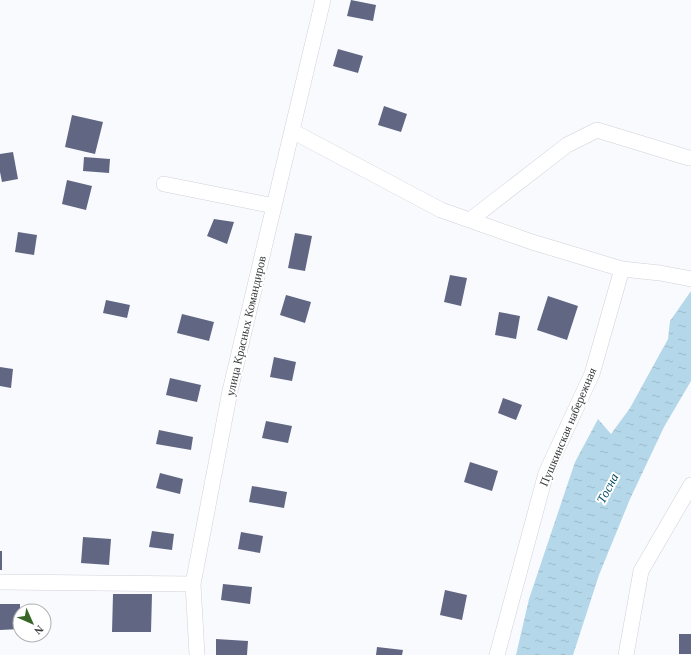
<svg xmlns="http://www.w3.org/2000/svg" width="691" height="655" viewBox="0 0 691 655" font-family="Georgia,serif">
<defs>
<pattern id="water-ripples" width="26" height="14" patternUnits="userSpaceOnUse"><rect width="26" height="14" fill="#b4d8e9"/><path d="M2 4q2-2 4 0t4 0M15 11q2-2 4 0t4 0" fill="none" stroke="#9cbac9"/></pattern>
</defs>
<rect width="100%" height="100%" fill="#f9fafe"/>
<path fill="url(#water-ripples)" d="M 691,291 L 691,381 L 664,427 L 630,499 L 599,575 L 573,655 L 516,655 L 529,599 L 575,462 L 598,419 L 611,434 L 630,408 L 668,339 L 670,321 Z"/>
<path fill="#616783" d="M 351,0 L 376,5 L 373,21 L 347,16 Z
M 338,49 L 363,56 L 358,73 L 333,66 Z
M 384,106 L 407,114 L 401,132 L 378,125 Z
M 72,115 L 103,122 L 95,154 L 65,147 Z
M 13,152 L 18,179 L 2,182 L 0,172 L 0,154 Z
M 84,157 L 110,159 L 109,173 L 83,171 Z
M 67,180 L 92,186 L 86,210 L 62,204 Z
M 214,219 L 234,222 L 227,244 L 207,236 Z
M 18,232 L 37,235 L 34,255 L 15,252 Z
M 295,233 L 312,236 L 305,271 L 288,268 Z
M 450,275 L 467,278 L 461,306 L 444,302 Z
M 286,295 L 311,302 L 305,323 L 280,315 Z
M 548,296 L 578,306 L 567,340 L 537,330 Z
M 106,300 L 130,305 L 127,318 L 103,313 Z
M 499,312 L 520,316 L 516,339 L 495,335 Z
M 182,314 L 214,322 L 209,341 L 177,333 Z
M 274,357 L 296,362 L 292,381 L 270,377 Z
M 0,367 L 13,369 L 11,388 L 0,386 Z
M 170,378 L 201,385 L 197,402 L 166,395 Z
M 503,398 L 522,405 L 516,420 L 498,413 Z
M 266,421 L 292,426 L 288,443 L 262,438 Z
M 159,430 L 193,437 L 191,450 L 156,444 Z
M 470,462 L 498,471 L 492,491 L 464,482 Z
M 160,473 L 183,479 L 180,494 L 156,488 Z
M 252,486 L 287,492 L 284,508 L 249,502 Z
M 152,531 L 174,534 L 172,550 L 149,547 Z
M 241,532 L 263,536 L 260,553 L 238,549 Z
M 83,537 L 111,539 L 109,565 L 81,563 Z
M 0,551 L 2,551 L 2,570 L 0,570 Z
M 223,584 L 252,587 L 250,604 L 221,600 Z
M 445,590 L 467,595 L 462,620 L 440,615 Z
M 113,594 L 152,594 L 151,632 L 112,632 Z
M 0,604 L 20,604 L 20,629 L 0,630 Z
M 679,634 L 691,634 L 691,654 L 679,654 Z
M 216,639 L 248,641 L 247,655 L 216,655 Z
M 377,647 L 403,650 L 402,655 L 376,655 Z"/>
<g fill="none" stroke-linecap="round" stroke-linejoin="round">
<g stroke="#d0d2d9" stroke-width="16">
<path id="minor" d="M 292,131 L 441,210 L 532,242 L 622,269 L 660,273 L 691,279
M 164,184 L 274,206
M 470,220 L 567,145 L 597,130 L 689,158
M 0,582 L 193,584
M 197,655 L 193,584 L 230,391 L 323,0
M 497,655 L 546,473 L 592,374 L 622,269
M 626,655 L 641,571 L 691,485"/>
</g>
<use href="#minor" stroke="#fff" stroke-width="15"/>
</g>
<g text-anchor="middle" stroke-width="4" stroke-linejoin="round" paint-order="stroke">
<g font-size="12" fill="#38393b" stroke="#fff">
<text transform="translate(246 326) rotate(-77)" y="4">улица Красных Командиров</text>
<text transform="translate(568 427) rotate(-67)" y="4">Пушкинская набережная</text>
</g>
<g font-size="13" font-style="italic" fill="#074e67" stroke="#fff">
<text transform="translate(607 488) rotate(-62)" y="5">Тосна</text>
</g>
</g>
<g transform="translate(32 623) rotate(135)"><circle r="19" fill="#ffffff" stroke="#afb0b1"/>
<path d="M0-3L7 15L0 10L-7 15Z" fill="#376525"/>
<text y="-6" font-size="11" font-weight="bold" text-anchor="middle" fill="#38393b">N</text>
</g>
</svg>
